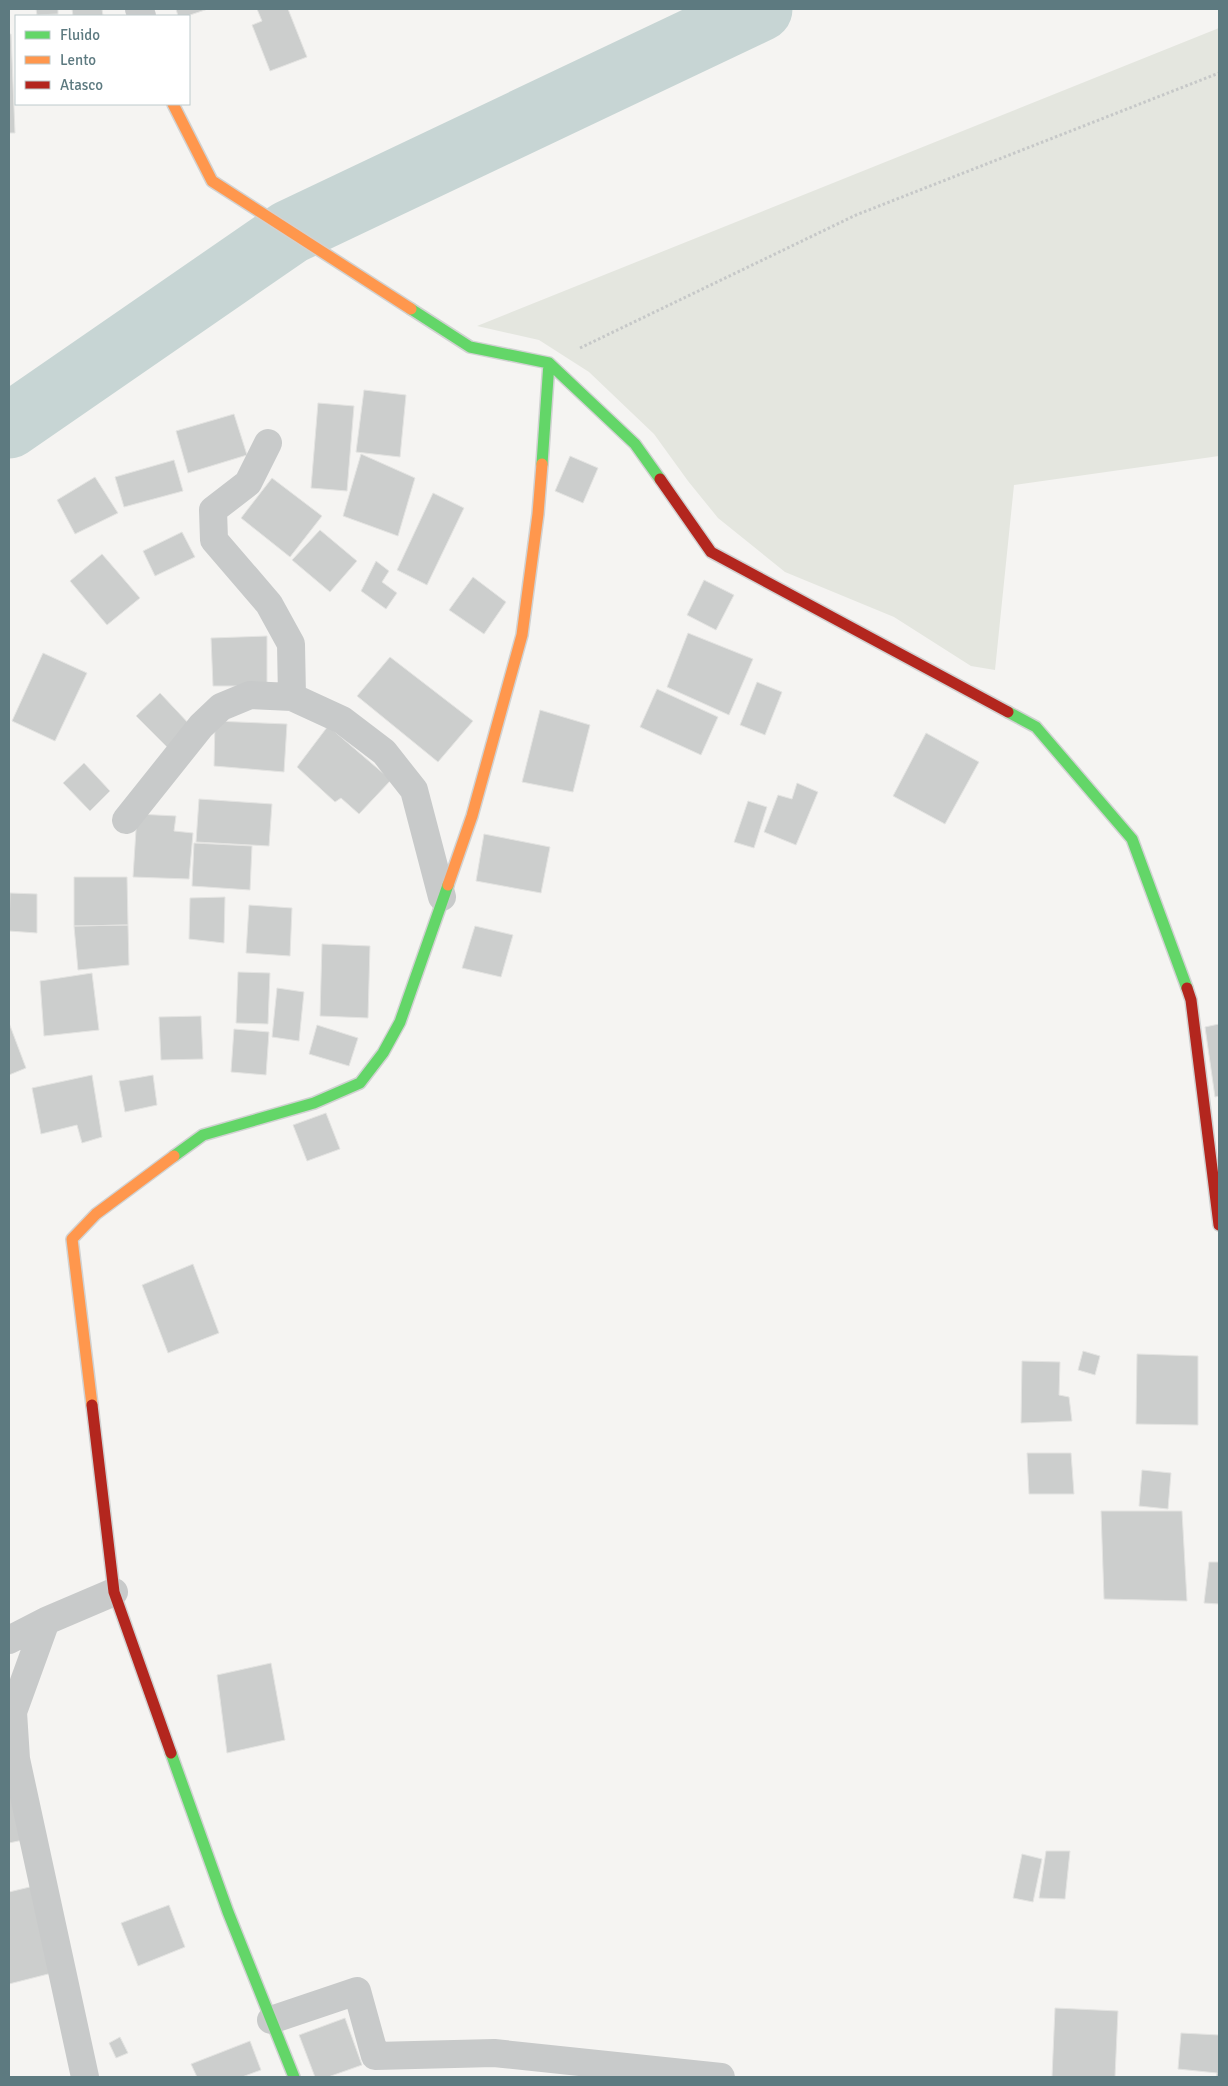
<svg xmlns="http://www.w3.org/2000/svg" width="1228" height="2086" viewBox="0 0 1228 2086" font-family="Signika,sans-serif">
<rect width="100%" height="100%" fill="#f5f4f2"/>
<path fill="#e4e6df" d="M 1219,28 L 1219,456 L 1014,485 L 995,670 L 971,666 L 894,617 L 785,572 L 718,518 L 688,481 L 654,434 L 589,372 L 539,340 L 477,326 Z"/>
<g fill="none" stroke-linecap="round" stroke-linejoin="round">
<path stroke="#c7d5d4" stroke-width="65" d="M 9,426 L 290,232 L 760,9"/>
</g>
<path fill="#cccecd" stroke="#e4e4e2" d="M 36,9 L 58,9 L 58,14 L 37,15 Z
M 72,9 L 102,9 L 103,16 L 73,16 Z
M 176,9 L 208,9 L 187,16 L 178,16 Z
M 257,9 L 288,9 L 307,57 L 270,71 L 252,25 L 262,21 Z
M 9,34 L 11,34 L 15,133 L 9,133 Z
M 364,390 L 406,395 L 400,457 L 356,452 Z
M 318,403 L 354,406 L 347,491 L 311,488 Z
M 234,414 L 247,455 L 188,473 L 176,431 Z
M 361,454 L 415,478 L 398,536 L 343,516 Z
M 570,456 L 598,468 L 583,503 L 555,491 Z
M 174,460 L 183,491 L 124,507 L 115,477 Z
M 95,477 L 118,513 L 75,534 L 57,500 Z
M 272,478 L 322,516 L 290,557 L 241,518 Z
M 433,493 L 464,508 L 427,585 L 397,570 Z
M 320,530 L 357,561 L 330,592 L 292,560 Z
M 182,532 L 195,557 L 155,576 L 143,551 Z
M 102,554 L 140,598 L 107,625 L 70,581 Z
M 376,561 L 389,571 L 382,582 L 397,593 L 386,609 L 361,591 Z
M 473,577 L 506,602 L 484,634 L 449,610 Z
M 704,580 L 734,595 L 716,630 L 687,615 Z
M 688,633 L 753,659 L 729,715 L 667,687 Z
M 267,636 L 267,686 L 213,686 L 211,638 Z
M 43,653 L 87,673 L 55,741 L 12,721 Z
M 390,657 L 473,721 L 438,762 L 357,696 Z
M 757,682 L 782,692 L 765,735 L 740,725 Z
M 657,689 L 718,717 L 701,755 L 640,727 Z
M 160,693 L 191,726 L 168,748 L 136,716 Z
M 540,710 L 590,725 L 573,792 L 522,782 Z
M 215,721 L 287,724 L 284,772 L 214,766 Z
M 328,726 L 391,780 L 359,814 L 341,798 L 335,802 L 297,767 Z
M 926,733 L 979,762 L 945,824 L 893,796 Z
M 84,763 L 110,791 L 90,811 L 63,783 Z
M 797,783 L 818,792 L 796,845 L 764,832 L 778,795 L 792,799 Z
M 199,799 L 272,804 L 269,846 L 196,842 Z
M 748,801 L 767,807 L 754,848 L 734,842 Z
M 137,814 L 176,816 L 174,831 L 193,833 L 189,879 L 133,877 Z
M 484,834 L 550,847 L 541,893 L 476,881 Z
M 194,843 L 252,846 L 250,890 L 192,886 Z
M 74,877 L 127,877 L 128,925 L 74,926 Z
M 10,893 L 37,894 L 37,933 L 9,931 Z
M 225,897 L 224,943 L 189,939 L 190,898 Z
M 249,905 L 292,908 L 290,956 L 246,953 Z
M 128,925 L 129,965 L 78,970 L 74,926 Z
M 475,926 L 513,935 L 501,977 L 462,968 Z
M 322,944 L 370,946 L 368,1018 L 320,1016 Z
M 238,972 L 270,973 L 268,1024 L 236,1023 Z
M 92,973 L 99,1030 L 44,1036 L 40,981 Z
M 277,988 L 304,992 L 299,1041 L 272,1037 Z
M 201,1016 L 203,1059 L 161,1060 L 159,1017 Z
M 9,1023 L 26,1068 L 9,1075 Z
M 1219,1024 L 1219,1096 L 1215,1097 L 1205,1027 Z
M 317,1025 L 358,1038 L 349,1066 L 309,1054 Z
M 234,1029 L 269,1032 L 266,1075 L 231,1072 Z
M 92,1075 L 102,1137 L 82,1143 L 77,1125 L 41,1134 L 32,1088 Z
M 153,1075 L 157,1105 L 125,1112 L 119,1081 Z
M 326,1113 L 340,1149 L 307,1161 L 293,1125 Z
M 193,1264 L 219,1333 L 168,1353 L 142,1285 Z
M 1083,1351 L 1100,1356 L 1095,1375 L 1078,1370 Z
M 1137,1354 L 1198,1356 L 1198,1425 L 1136,1424 Z
M 1022,1361 L 1060,1362 L 1059,1395 L 1069,1397 L 1072,1421 L 1021,1423 Z
M 1027,1453 L 1071,1453 L 1074,1494 L 1029,1494 Z
M 1142,1470 L 1171,1473 L 1168,1509 L 1139,1506 Z
M 1101,1511 L 1182,1511 L 1187,1601 L 1104,1599 Z
M 1209,1562 L 1219,1562 L 1219,1604 L 1204,1603 Z
M 271,1663 L 285,1740 L 227,1753 L 217,1675 Z
M 9,1769 L 23,1840 L 9,1843 Z
M 1046,1851 L 1070,1851 L 1065,1899 L 1039,1898 Z
M 1022,1854 L 1042,1859 L 1033,1902 L 1013,1898 Z
M 34,1886 L 56,1972 L 9,1984 L 9,1892 Z
M 169,1905 L 185,1947 L 138,1966 L 121,1923 Z
M 1055,2008 L 1118,2011 L 1115,2077 L 1052,2077 Z
M 345,2018 L 362,2065 L 328,2077 L 315,2077 L 299,2035 Z
M 1181,2033 L 1219,2035 L 1219,2077 L 1216,2077 L 1217,2073 L 1178,2069 Z
M 120,2037 L 128,2053 L 116,2058 L 109,2043 Z
M 250,2041 L 261,2070 L 242,2077 L 197,2077 L 191,2064 Z"/>
<g fill="none" stroke-linecap="round" stroke-linejoin="round">
<g stroke="#d1d2d2" stroke-width="14">
<path id="fast" d="M 411,309 L 470,347 L 549,363 L 635,444 L 660,479
M 542,464 L 549,363
M 1008,712 L 1036,727 L 1132,839 L 1187,988
M 174,1156 L 203,1135 L 314,1103 L 360,1083 L 383,1053 L 400,1022 L 448,885
M 171,1753 L 228,1912 L 294,2077"/>
</g>
<g stroke="#d1d2d2" stroke-width="14">
<path id="slow" d="M 173,104 L 212,181 L 411,309
M 448,885 L 472,816 L 522,635 L 538,514 L 542,464
M 92,1405 L 72,1239 L 96,1214 L 174,1156"/>
</g>
<g stroke="#d1d2d2" stroke-width="14">
<path id="jam" d="M 660,479 L 711,552 L 1008,712
M 1187,988 L 1191,1000 L 1219,1225
M 92,1405 L 114,1592 L 171,1753"/>
</g>
<path stroke="#c6c8c8" stroke-width="3" stroke-dasharray="2.5 2.5" stroke-linecap="butt" d="M 580,348 L 856,215 L 1219,73"/>
<path stroke="#c8caca" stroke-width="28" d="M 139,9 L 142,16
M 268,443 L 248,483 L 213,510 L 214,540 L 269,604 L 291,644 L 292,697
M 126,820 L 201,726 L 221,707 L 250,695 L 292,697 L 342,720 L 384,752 L 414,790 L 442,897
M 46,1621 L 13,1712 L 16,1759 L 85,2077
M 9,1640 L 46,1621 L 114,1592
M 271,2020 L 357,1991 L 375,2056 L 494,2053 L 721,2077"/>
<use href="#fast" stroke="#63d668" stroke-width="11"/>
<use href="#slow" stroke="#ff974d" stroke-width="11"/>
<use href="#jam" stroke="#b3261e" stroke-width="11"/>
</g>
<rect width="1228" height="2086" fill="none" stroke="#5d7a80" stroke-width="20"/>
<rect x="15" y="15" width="175" height="90" fill="#ffffff" stroke="#becacc"/>
<rect x="25" y="31" width="25" height="8" fill="#63d668" stroke="#becacc"/>
<text x="60" y="40" font-size="15" fill="#5d7a80">Fluido</text>
<rect x="25" y="56" width="25" height="8" fill="#ff974d" stroke="#becacc"/>
<text x="60" y="65" font-size="15" fill="#5d7a80">Lento</text>
<rect x="25" y="81" width="25" height="8" fill="#b3261e" stroke="#becacc"/>
<text x="60" y="90" font-size="15" fill="#5d7a80">Atasco</text>
</svg>
